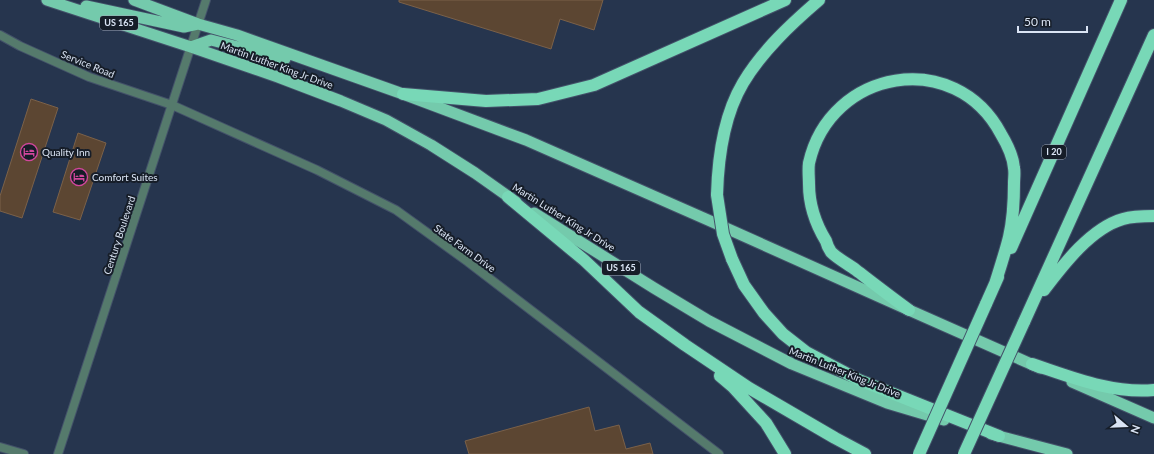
<svg xmlns="http://www.w3.org/2000/svg" width="1154" height="454" viewBox="0 0 1154 454" font-family="Lato,sans-serif">
<rect width="100%" height="100%" fill="#26354e"/>
<path fill="#5c4632" stroke="#7b6149" d="M 399,0 L 603,0 L 594,30 L 560,19 L 551,49 L 399,2 Z
M 31,99 L 58,108 L 22,218 L 0,211 L 0,196 Z
M 78,133 L 106,143 L 80,220 L 53,212 Z
M 589,407 L 595,431 L 619,425 L 626,449 L 650,443 L 653,454 L 469,454 L 465,441 Z"/>
<g fill="none" stroke-linecap="round" stroke-linejoin="round">
<g stroke="#435169" stroke-width="10">
<path id="minor" d="M 0,35 L 20,46 L 89,77 L 172,105 L 317,170 L 396,210 L 468,262 L 719,454
M 0,447 L 24,454
M 58,454 L 206,0"/>
</g>
<g stroke="#435169" stroke-width="13">
<path id="trunk" d="M 47,0 L 191,47 L 278,77 L 341,101 L 386,120 L 431,145 L 475,173 L 516,202
M 134,0 L 198,24 L 237,35 L 403,94 L 526,140 L 708,220 L 909,310 L 1040,368
M 86,6 L 184,27 L 198,24
M 191,47 L 211,40 L 285,59
M 534,213 L 654,288 L 709,321 L 792,364 L 887,403 L 944,420
M 1072,382 L 1154,418
M 991,434 L 1067,454"/>
</g>
<g stroke="#435169" stroke-width="14">
<path id="motorway" d="M 403,94 L 486,101 L 538,99 L 594,85 L 785,0
M 717,195 C 718,158 724,115 743,83 C 762,51 791,24 819,0
M 508,197 L 584,260 L 639,312 L 685,345 L 749,388 L 835,438 L 865,454
M 1011,248 L 1121,0
M 732,259 L 744,285 L 764,313 L 783,334 L 806,352 L 859,380 L 999,436
M 1044,290 C 1063,265 1091,228 1123,219 C 1133,216 1144,216 1154,216
M 986,304 L 998,277
M 909,310 C 891,297 873,283 856,270 C 848,264 838,259 831,252 C 829,249 827,245 826,241 C 815,223 809,206 809,184 C 809,178 808,170 809,163 C 830,69 955,47 1001,134 C 1007,144 1013,156 1014,168 C 1015,173 1014,178 1014,183 C 1014,201 1013,220 1009,237 C 1005,253 1000,268 995,284
M 1024,322 L 1154,35
M 1032,364 C 1071,377 1112,394 1154,390
M 720,376 L 733,387 L 766,423 L 785,454"/>
</g>
<use href="#minor" stroke="#557a6c" stroke-width="8"/>
<use href="#trunk" stroke="#74caac" stroke-width="11"/>
<use href="#motorway" stroke="#78d8b7" stroke-width="12"/>
<g stroke="#435169" stroke-width="14" stroke-linecap="butt">
<path id="motorway-bridge" d="M 717,195 L 723,234 L 732,259
M 919,454 L 986,304
M 964,454 L 1024,322"/>
</g>
<use href="#motorway-bridge" stroke="#78d8b7" stroke-width="12"/>
</g>
<defs>
<g id="hotel-ring" transform="scale(0.9)"><circle r="9.5" fill="#161d28" stroke="#d1479c" stroke-width="1.5"/><path d="M-6-4.5h1.5V1H6V5H4.5V3h-9V5H-6ZM-4 0a1.8 1.8 0 1 1 3.6 0ZM.5 0V-2.5h3Q6-2.5 6 0Z" fill="#d1479c"/></g>
</defs>
<g fill-rule="evenodd">
<use href="#hotel-ring" x="29" y="152"/>
<use href="#hotel-ring" x="79" y="177"/>
</g>
<g text-anchor="middle" stroke-width="4" stroke-linejoin="round" paint-order="stroke">
<g fill="#161d28" stroke="#9fa8b7" stroke-width="1">
<rect x="100" y="16" width="38" height="14" rx="3"/>
<rect x="1042" y="145" width="24" height="14" rx="3"/>
<rect x="602" y="261" width="38" height="14" rx="3"/>
</g>
<g font-size="9" font-weight="bold" fill="#dae4f4">
<text x="119" y="26">US 165</text>
<text x="1054" y="155">I 20</text>
<text x="621" y="271">US 165</text>
</g>
<g font-size="10" fill="#dae4f4" stroke="#161d28">
<text transform="translate(88 64) rotate(22)" y="4">Service Road</text>
<text transform="translate(277 65) rotate(20)" y="4">Martin Luther King Jr Drive</text>
<text transform="translate(564 217) rotate(32)" y="4">Martin Luther King Jr Drive</text>
<text transform="translate(119 235) rotate(-72)" y="4">Century Boulevard</text>
<text transform="translate(465 248) rotate(36)" y="4">State Farm Drive</text>
<text transform="translate(845 372) rotate(22)" y="4">Martin Luther King Jr Drive</text>
</g>
<g font-size="10" fill="#dae4f4" stroke="#161d28" text-anchor="start">
<text x="42" y="156">Quality Inn</text>
<text x="92" y="181">Comfort Suites</text>
</g>
</g>
<g transform="translate(1126 426) rotate(109)" stroke="#161d28" stroke-width="3" paint-order="stroke">
<path d="M0-3L7 15L0 10L-7 15Z" fill="#dae4f4"/>
<text y="-6" font-size="11" font-weight="bold" text-anchor="middle" fill="#dae4f4">N</text>
</g>
<path d="M1018 26v6h69v-6" fill="none" stroke="#dae4f4" stroke-width="2"/>
<text x="1024" y="26" font-size="12" fill="#dae4f4" stroke="#161d28" stroke-width="3" paint-order="stroke">50 m</text>
</svg>
